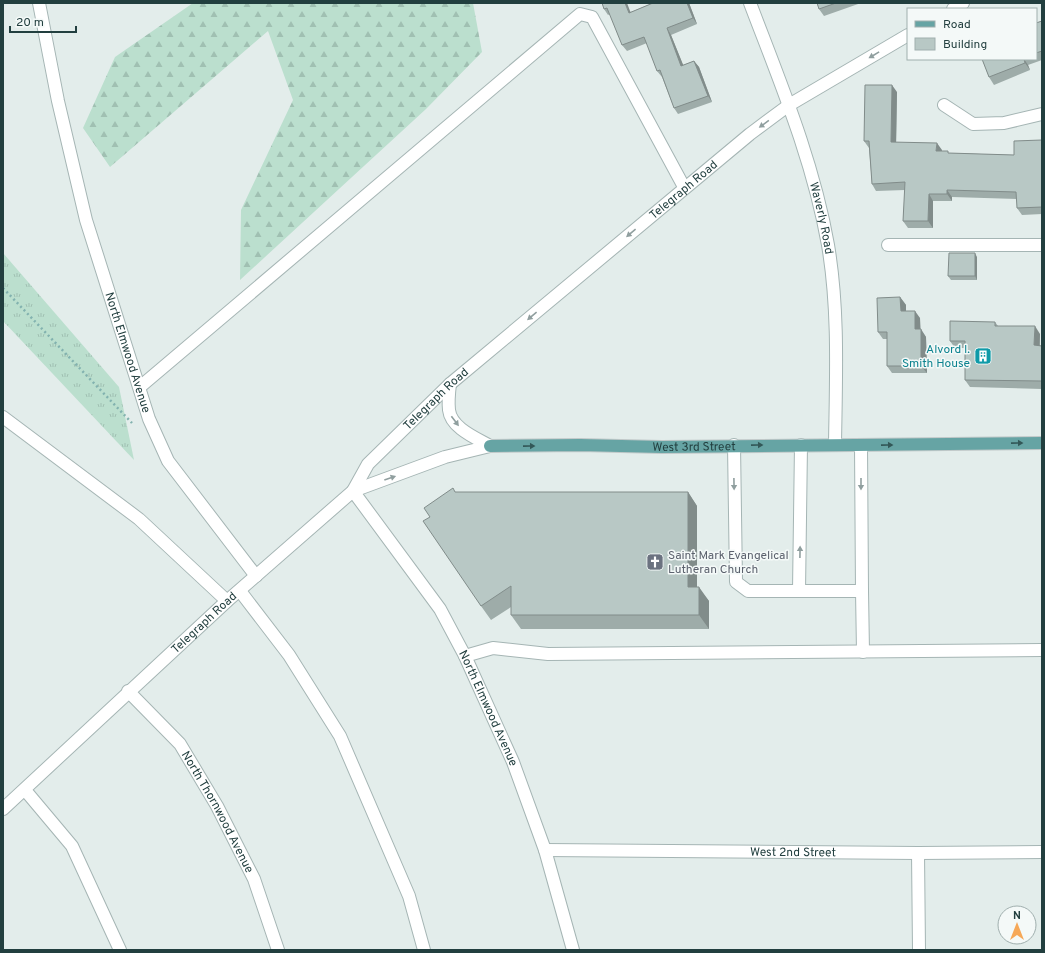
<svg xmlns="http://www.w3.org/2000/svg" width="1045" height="953" viewBox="0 0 1045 953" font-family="Overpass,sans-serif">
<defs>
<pattern id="grass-tufts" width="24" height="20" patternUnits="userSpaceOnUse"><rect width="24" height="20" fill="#bbdfce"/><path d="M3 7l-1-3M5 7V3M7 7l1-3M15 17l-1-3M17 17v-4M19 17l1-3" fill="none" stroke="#a0c0b2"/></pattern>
<pattern id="forest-firs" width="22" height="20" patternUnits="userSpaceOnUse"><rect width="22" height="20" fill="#bbdfce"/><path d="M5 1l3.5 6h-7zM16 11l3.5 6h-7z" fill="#a0c0b2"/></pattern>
</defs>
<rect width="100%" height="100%" fill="#e3edeb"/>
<path fill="url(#grass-tufts)" d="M 3,253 L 119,387 L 134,460 L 3,321 Z"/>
<path fill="url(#forest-firs)" d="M 193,3 L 473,3 L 482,52 L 426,109 L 240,280 L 241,210 L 293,100 L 268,31 L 110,167 L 83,128 L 115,57 Z"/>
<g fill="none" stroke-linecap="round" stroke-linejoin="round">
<g stroke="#a5b5b4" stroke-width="14">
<g id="minor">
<path id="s1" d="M 39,3 L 58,101 L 86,220 L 149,419 L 168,461 L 256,576"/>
<path id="s2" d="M 750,3 C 780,82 813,160 828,245 C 839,310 836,377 835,444"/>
<path d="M 953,9 L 963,3"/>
<path d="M 944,105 L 973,124 L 1004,123 L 1042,114"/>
<path d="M 888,245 L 1042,245"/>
<path d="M 450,384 C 449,392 448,401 449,410 C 451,428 476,438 490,446"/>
<path d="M 141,386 L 580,14 L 592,17 L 684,187"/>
<path d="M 3,417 L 139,519 L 227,601"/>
<path d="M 734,445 L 736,582 L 748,591 L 862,591 L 863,652"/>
<path d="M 861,445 L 862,591"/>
<path id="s3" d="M 353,491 L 440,609 L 465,656 L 513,762 L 545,850 L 573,950"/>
<path d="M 353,491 L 445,457 L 490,446"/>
<path d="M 240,591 L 289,655 L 340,736 L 409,896 L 424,950"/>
<path d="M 799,591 L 801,445"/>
<path d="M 465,656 L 493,648 L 548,654 L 1042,650"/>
<path id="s4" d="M 128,691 L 180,744 L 217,806 L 254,879 L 278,950"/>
<path d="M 25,790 L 72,846 L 120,950"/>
<path id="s5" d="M 3,809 L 227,601 L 353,491 L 368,464 L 450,384 L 750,134 L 789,105 L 908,35"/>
<path id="s6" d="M 545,850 L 918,853 L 1042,852"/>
<path d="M 918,853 L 919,950"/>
</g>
</g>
<g stroke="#c1c9c9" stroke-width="14">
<g id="major">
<path id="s7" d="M 490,446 L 580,445 L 662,447 L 1042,443"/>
</g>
</g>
<path stroke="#82b2af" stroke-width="2.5" stroke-dasharray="2 3" stroke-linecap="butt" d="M 3,288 L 132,423"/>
<use href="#minor" stroke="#fff" stroke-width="12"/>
<use href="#major" stroke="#66a4a4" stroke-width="12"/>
</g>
<path fill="#9eaca9" d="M 602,3 L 631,12 L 653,3 L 689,3 L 697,24 L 671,35 L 683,65 L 694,61 L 699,67 L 712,102 L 678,114 L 674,108 L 662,77 L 657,71 L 647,43 L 627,51 L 622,45 L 610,14 L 608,15 L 604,9 Z
M 817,3 L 861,3 L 824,16 L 819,9 Z
M 1042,21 L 1042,60 L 1028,65 L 1030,70 L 994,85 L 989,77 L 982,59 L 1036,59 L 1036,23 Z
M 897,92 L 896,142 L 942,150 L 941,151 L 949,153 L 1014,155 L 1042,140 L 1042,214 L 1022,215 L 1017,208 L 1017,199 L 952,197 L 952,201 L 933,201 L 933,228 L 908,228 L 903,221 L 905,190 L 876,191 L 872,184 L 869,148 L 864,141 Z
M 977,257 L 977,280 L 951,280 L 948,276 Z
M 900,297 L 906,305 L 906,311 L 920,318 L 920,329 L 926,337 L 927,373 L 892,373 L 887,366 L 887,339 L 883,339 L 878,332 Z
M 995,322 L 998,326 L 1040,334 L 1040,346 L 1042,346 L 1042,389 L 970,387 L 965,380 L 965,348 L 955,348 L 950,341 Z
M 455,492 L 688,492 L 697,506 L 697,587 L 709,601 L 709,629 L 521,629 L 511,615 L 511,607 L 491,620 L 481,606 L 430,517 Z"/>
<path fill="#818c8a" d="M 625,3 L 627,3 L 633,19 L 629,13 Z
M 687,3 L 689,3 L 697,24 L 693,18 Z
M 667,28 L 671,35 L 686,72 L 681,66 Z
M 1024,59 L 1028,65 L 1030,70 L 1025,63 Z
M 694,61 L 699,67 L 712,102 L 708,96 Z
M 892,85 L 897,92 L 896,149 L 891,142 Z
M 937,143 L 942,150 L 941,158 L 936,151 Z
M 947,190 L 952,197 L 952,201 L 947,194 Z
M 929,194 L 933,201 L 933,228 L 928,221 Z
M 975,253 L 977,257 L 977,280 L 975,276 Z
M 900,297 L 906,305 L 906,318 L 901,311 Z
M 915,311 L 920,318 L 921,337 L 915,329 Z
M 1035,326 L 1040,334 L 1039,353 L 1034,345 Z
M 921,329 L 926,337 L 927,373 L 921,366 Z
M 688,492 L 697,506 L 697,601 L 688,587 Z
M 699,587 L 709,601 L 709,629 L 699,615 Z"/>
<path fill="#b8c8c5" stroke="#818c8a" d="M 602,3 L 625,3 L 629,13 L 653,3 L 687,3 L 693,18 L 667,28 L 681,66 L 694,61 L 708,96 L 674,108 L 660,70 L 657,71 L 644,37 L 622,45 L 607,8 L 604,9 Z
M 817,3 L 836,3 L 819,9 Z
M 1042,21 L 1042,51 L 1036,53 L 1036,23 Z
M 982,59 L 1024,59 L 1025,63 L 989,77 Z
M 865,85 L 892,85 L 891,142 L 937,143 L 936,151 L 948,151 L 948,153 L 1014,155 L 1014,141 L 1042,140 L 1042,207 L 1017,208 L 1016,192 L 947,190 L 947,194 L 929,194 L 928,221 L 903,221 L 905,182 L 872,184 L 869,141 L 864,141 Z
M 949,253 L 975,253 L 975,276 L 948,276 Z
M 900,297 L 901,311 L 915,311 L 915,329 L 921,329 L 921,366 L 887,366 L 887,332 L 878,332 L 877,298 Z
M 950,321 L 995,322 L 995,326 L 1035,326 L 1034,345 L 1042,346 L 1042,381 L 965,380 L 965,341 L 950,341 Z
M 453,488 L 455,492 L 688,492 L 688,587 L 699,587 L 699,615 L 511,615 L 511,586 L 481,606 L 423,521 L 430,517 L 424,508 Z"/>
<defs><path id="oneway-solid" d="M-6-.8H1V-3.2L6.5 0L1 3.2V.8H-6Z"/></defs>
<g fill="#909f9f">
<use href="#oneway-solid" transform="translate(874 55) rotate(149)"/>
<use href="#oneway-solid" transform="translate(764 124) rotate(144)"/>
<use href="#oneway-solid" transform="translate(631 233) rotate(140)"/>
<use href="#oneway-solid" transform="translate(532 316) rotate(140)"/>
<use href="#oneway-solid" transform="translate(455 421) rotate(53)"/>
<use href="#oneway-solid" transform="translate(390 478) rotate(-19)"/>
<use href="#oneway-solid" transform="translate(734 484) rotate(89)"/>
<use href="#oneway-solid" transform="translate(861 484) rotate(90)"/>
<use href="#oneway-solid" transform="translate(800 552) rotate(-89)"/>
</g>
<g fill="#335858">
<use href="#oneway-solid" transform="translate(1017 443) rotate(-1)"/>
<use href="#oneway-solid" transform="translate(757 445) rotate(-1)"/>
<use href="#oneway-solid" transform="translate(887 445) rotate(-1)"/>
<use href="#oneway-solid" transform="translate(529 446) rotate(-1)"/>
</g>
<defs>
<g id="building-square" transform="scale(0.9)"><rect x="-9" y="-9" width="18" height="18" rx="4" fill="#0f9aa8" stroke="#f4f9f8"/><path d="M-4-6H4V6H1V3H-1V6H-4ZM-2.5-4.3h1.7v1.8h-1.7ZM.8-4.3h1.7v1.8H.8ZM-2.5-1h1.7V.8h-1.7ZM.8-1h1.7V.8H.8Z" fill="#fff"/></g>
<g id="church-square" transform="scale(0.9)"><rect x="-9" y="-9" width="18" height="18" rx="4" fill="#6b7280" stroke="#f4f9f8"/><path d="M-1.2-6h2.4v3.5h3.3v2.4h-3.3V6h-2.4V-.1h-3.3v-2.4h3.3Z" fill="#fff"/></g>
</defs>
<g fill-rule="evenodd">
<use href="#building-square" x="983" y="356"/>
<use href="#church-square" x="655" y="562"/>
</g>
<g text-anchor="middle" stroke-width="3" stroke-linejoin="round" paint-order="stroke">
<g font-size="12" fill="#223f3f" stroke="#f4f9f8">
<text dy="4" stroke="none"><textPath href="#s5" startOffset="922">Telegraph Road</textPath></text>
<text dy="4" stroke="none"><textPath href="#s2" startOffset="227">Waverly Road</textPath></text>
<text dy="4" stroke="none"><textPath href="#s1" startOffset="361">North Elmwood Avenue</textPath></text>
<text dy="4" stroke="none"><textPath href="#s5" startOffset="598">Telegraph Road</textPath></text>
<text dy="4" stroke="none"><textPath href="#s7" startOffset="204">West 3rd Street</textPath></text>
<text dy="4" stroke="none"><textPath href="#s5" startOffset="274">Telegraph Road</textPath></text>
<text dy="4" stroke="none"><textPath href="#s3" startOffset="257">North Elmwood Avenue</textPath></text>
<text dy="4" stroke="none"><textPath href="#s4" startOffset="152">North Thornwood Avenue</textPath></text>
<text dy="4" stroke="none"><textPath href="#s6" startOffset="248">West 2nd Street</textPath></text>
</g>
<g font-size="12" fill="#0d838f" stroke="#f4f9f8" text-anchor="end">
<text x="970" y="353">Alvord I.<tspan x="970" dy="14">Smith House</tspan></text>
</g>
<g font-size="12" fill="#5b616d" stroke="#f4f9f8" text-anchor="start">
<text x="668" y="559">Saint Mark Evangelical<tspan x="668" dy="14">Lutheran Church</tspan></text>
</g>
</g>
<rect width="1045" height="953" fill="none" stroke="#223f3f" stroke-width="8"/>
<rect x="907" y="8" width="130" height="52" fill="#f4f9f8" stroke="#a0afae"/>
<rect x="915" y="21" width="20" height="6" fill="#66a4a4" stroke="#a0afae"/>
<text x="943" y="28" font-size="12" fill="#223f3f">Road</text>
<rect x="915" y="38" width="20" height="12" fill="#b8c8c5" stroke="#a0afae"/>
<text x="943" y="48" font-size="12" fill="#223f3f">Building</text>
<g transform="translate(1017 925)"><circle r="19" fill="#f4f9f8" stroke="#a0afae"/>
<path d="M0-3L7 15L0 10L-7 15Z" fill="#f6a858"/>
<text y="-6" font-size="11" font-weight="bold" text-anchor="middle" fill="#223f3f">N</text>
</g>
<path d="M10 26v6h66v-6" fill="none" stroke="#223f3f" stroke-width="2"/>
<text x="16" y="26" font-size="12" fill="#223f3f" stroke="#f4f9f8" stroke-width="3" paint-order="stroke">20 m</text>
</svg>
